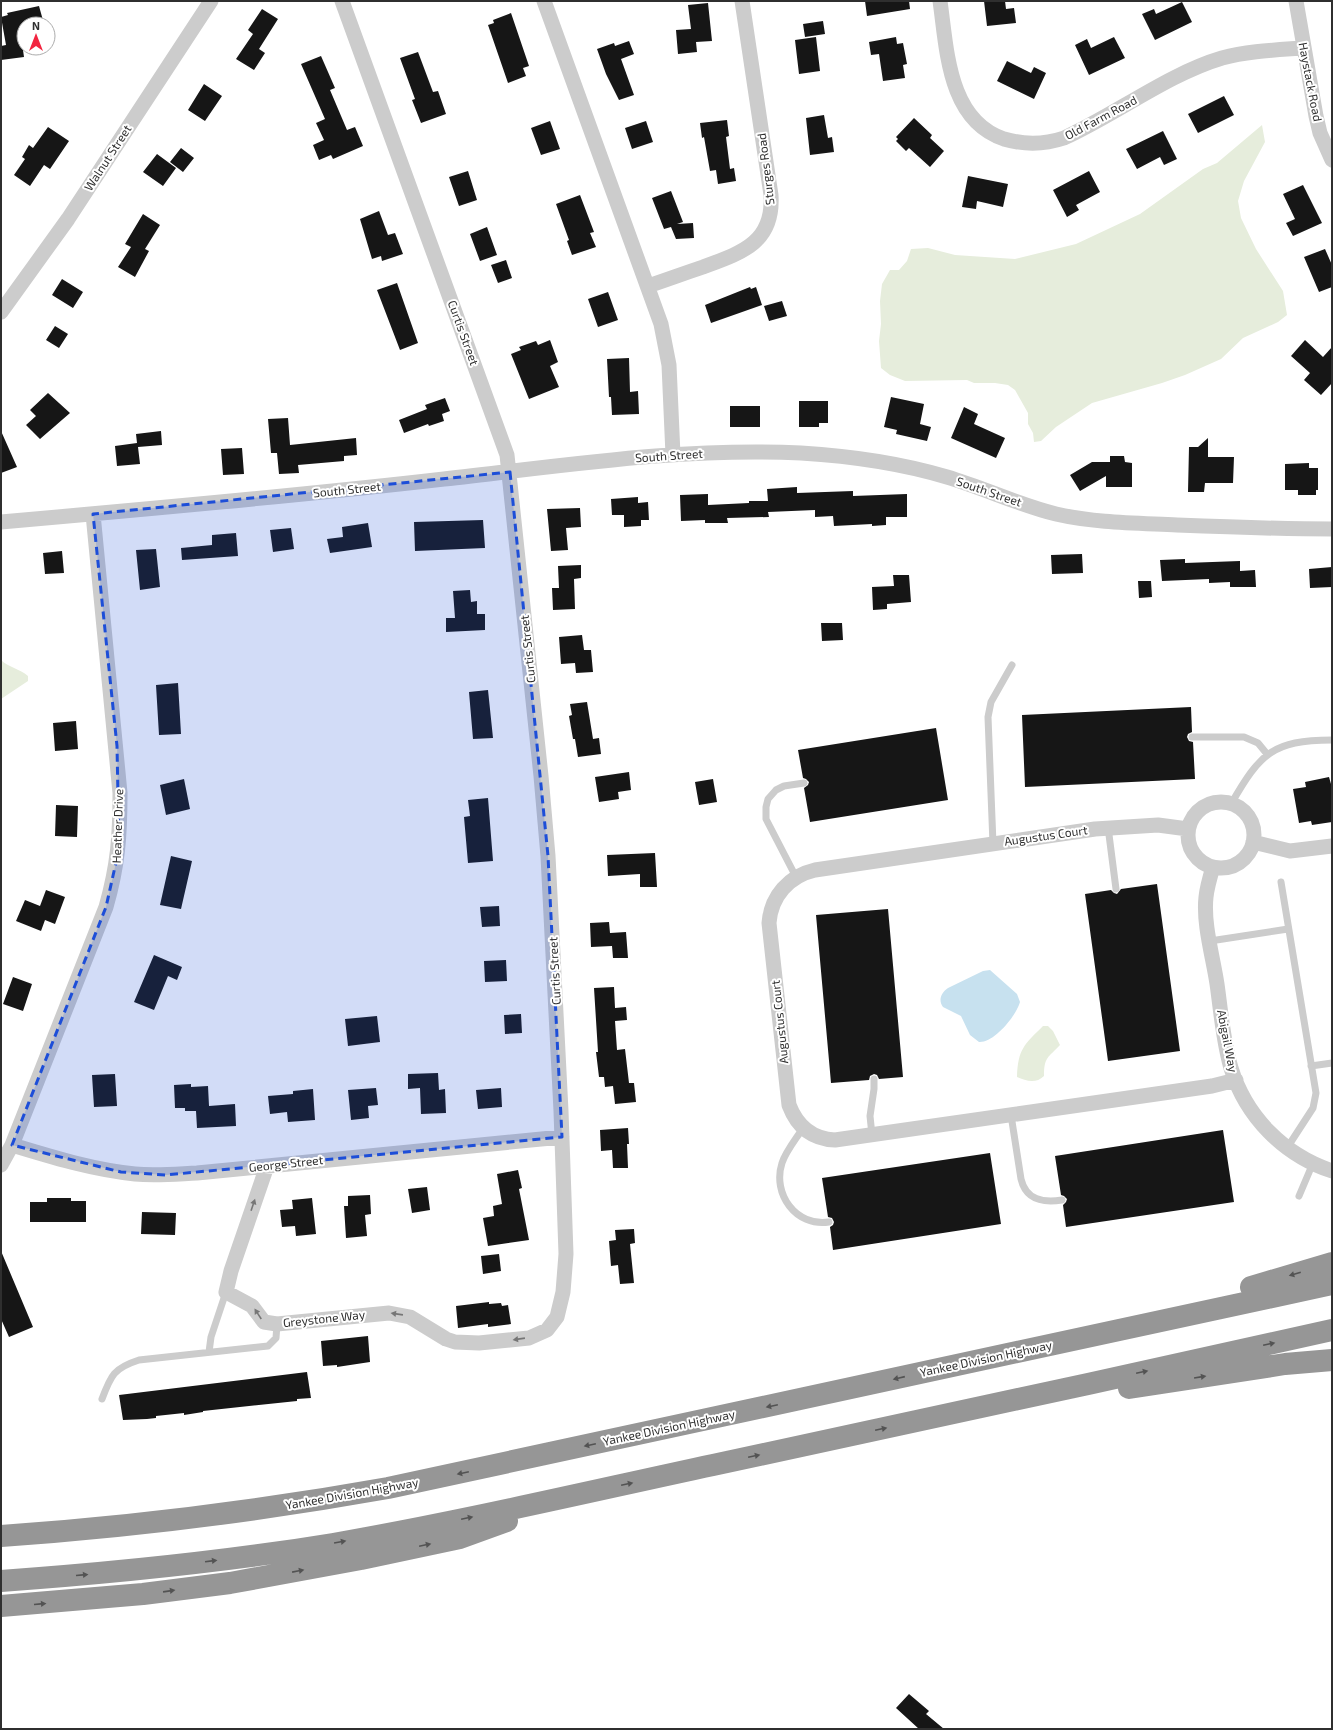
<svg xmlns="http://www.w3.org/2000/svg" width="1333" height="1730" viewBox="0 0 1333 1730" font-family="'Exo 2',sans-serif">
<rect width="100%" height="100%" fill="#fff"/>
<path fill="#e6eddc" d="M 1262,125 L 1265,142 L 1244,181 L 1238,201 L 1241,218 L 1256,249 L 1283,291 L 1287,315 L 1278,322 L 1243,338 L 1221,359 L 1185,375 L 1162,383 L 1092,403 L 1056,427 L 1041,441 L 1034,442 L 1033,433 L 1028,424 L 1028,413 L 1015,390 L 1008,385 L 995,383 L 974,383 L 967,380 L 905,381 L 890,375 L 881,368 L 879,341 L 881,324 L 880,301 L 882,284 L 890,270 L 899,270 L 907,261 L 911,249 L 928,248 L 955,255 L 1015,259 L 1076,244 L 1140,214 L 1203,169 L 1217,163 Z
M 1,660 C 8,667 20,669 28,676 L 28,681 L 1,699 Z
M 1043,1026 L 1048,1026 L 1053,1031 L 1060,1045 C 1048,1058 1044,1057 1044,1076 C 1036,1084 1026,1081 1017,1077 C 1018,1049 1024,1045 1043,1026 Z"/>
<path fill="#c7e1ef" d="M 990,970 L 1017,994 L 1020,1002 C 1016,1016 994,1043 979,1042 L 970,1035 L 961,1016 L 943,1007 C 938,1000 941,993 948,988 L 983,971 Z"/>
<path fill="#161616" d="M 865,1 L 909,1 L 910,9 L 867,16 Z
M 984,1 L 1005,1 L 1006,9 L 1014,8 L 1016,23 L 987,26 Z
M 1182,2 L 1192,22 L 1155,40 L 1142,14 L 1154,9 L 1156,14 Z
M 708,3 L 712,41 L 696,42 L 697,52 L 678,54 L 676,30 L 691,29 L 688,5 Z
M 39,6 L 44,24 L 22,24 L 24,36 L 21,36 L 24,57 L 1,60 L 1,46 L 6,45 L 1,17 L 8,15 L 7,13 Z
M 262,9 L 278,19 L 259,49 L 265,53 L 254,70 L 236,59 L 253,34 L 248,30 Z
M 511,13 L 529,66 L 523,68 L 526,76 L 508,83 L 488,25 L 494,23 L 493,20 Z
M 823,21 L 825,34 L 805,37 L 803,24 Z
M 816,37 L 820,71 L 799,74 L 795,40 Z
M 896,37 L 897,44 L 903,43 L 907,64 L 903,65 L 905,78 L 883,81 L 879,54 L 871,55 L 869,42 Z
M 1114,37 L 1125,58 L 1089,75 L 1075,45 L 1087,39 L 1091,48 Z
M 629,41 L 634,54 L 621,59 L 634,95 L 619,100 L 606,74 L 597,49 L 614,43 L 615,46 Z
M 418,52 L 433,92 L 438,91 L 446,114 L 421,123 L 412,100 L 415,99 L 400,58 Z
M 321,56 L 335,88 L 330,90 L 347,130 L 355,127 L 363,146 L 333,159 L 331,155 L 319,160 L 313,145 L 324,140 L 316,123 L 325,119 L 301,64 Z
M 1007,61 L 1031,73 L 1034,67 L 1046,73 L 1034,99 L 997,81 Z
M 204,84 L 222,96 L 205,121 L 188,110 Z
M 1224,96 L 1234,115 L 1198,133 L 1188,114 Z
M 824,115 L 828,138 L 832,137 L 834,152 L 810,155 L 806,118 Z
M 914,118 L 932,135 L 930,138 L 944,151 L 930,167 L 909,148 L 906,151 L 896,141 L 898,139 L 896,137 Z
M 727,120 L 729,136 L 726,137 L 730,169 L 734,168 L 736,181 L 718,184 L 716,170 L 710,171 L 704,137 L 702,138 L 700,123 Z
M 550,121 L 560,149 L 541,155 L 531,128 Z
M 646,121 L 653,142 L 632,149 L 625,128 Z
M 48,127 L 69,141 L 50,169 L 44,165 L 30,186 L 14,175 L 25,159 L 22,157 L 29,145 L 33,148 Z
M 1163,131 L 1177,159 L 1164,165 L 1160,157 L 1137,169 L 1126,149 Z
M 181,148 L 194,158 L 183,172 L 170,162 Z
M 157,154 L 176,168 L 163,186 L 143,172 Z
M 468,171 L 477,200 L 459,206 L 449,177 Z
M 1089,171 L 1100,192 L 1076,205 L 1079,210 L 1067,217 L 1053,190 Z
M 968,176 L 1008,184 L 1003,207 L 977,201 L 976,209 L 962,207 Z
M 1303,185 L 1322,223 L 1293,236 L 1286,223 L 1295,219 L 1283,194 Z
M 671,191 L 683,222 L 677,224 L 693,223 L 694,238 L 676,239 L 671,227 L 664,229 L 652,198 Z
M 580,195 L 594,232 L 590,233 L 596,247 L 572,255 L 567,241 L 569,240 L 556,204 Z
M 379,211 L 388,235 L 395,233 L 403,254 L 382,261 L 381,256 L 372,259 L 360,219 Z
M 143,214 L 160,225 L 145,249 L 149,251 L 135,277 L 118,267 L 131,247 L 125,244 Z
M 487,227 L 497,255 L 480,261 L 470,234 Z
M 1325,249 L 1332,265 L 1332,287 L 1319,292 L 1304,257 Z
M 506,260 L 512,278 L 498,283 L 491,265 Z
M 62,279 L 83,292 L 73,308 L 52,295 Z
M 397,283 L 418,343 L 400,350 L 377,290 Z
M 750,287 L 751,289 L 756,287 L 762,305 L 711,323 L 705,305 Z
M 608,292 L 618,320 L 598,327 L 588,299 Z
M 782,301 L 787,316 L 769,321 L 764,306 Z
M 55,326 L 68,334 L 59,348 L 46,340 Z
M 550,340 L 558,362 L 550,366 L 559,387 L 529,399 L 511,354 L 521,350 L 519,347 L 536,341 L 538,345 Z
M 1305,340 L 1323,357 L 1332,347 L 1332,383 L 1321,395 L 1304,380 L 1310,373 L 1291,356 Z
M 629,358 L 630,392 L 638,391 L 639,414 L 612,415 L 611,397 L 609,397 L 607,359 Z
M 48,393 L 70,413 L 40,439 L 26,425 L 36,416 L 30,410 Z
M 891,397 L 924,404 L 920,424 L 931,427 L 927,441 L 896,434 L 897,430 L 884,427 Z
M 445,398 L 450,411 L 442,414 L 444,421 L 429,426 L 428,424 L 404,433 L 399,420 L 427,409 L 425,405 Z
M 799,401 L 828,401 L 828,423 L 819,423 L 819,427 L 799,427 Z
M 730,406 L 760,406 L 760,427 L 730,427 Z
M 964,407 L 978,414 L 974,424 L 1005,438 L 996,458 L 951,438 Z
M 288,418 L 290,445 L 356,438 L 357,455 L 344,456 L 344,461 L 298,465 L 299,473 L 279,474 L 277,453 L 271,453 L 268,419 Z
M 1,431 L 17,467 L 1,473 Z
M 161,431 L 162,445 L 138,447 L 140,464 L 117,466 L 115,446 L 137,443 L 136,434 Z
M 1208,438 L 1208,457 L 1234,457 L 1233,483 L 1205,483 L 1204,492 L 1188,492 L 1189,447 L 1198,447 Z
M 242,448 L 244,474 L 223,475 L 221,449 Z
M 1110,456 L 1124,456 L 1125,462 L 1132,463 L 1132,487 L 1106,487 L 1106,476 L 1080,491 L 1070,475 L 1092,462 L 1110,462 Z
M 1309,463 L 1309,468 L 1318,468 L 1318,490 L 1316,490 L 1316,495 L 1298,495 L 1298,490 L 1285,490 L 1285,464 Z
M 797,487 L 797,493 L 853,491 L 853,496 L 907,494 L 907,517 L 886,517 L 886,525 L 872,526 L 872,524 L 834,526 L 833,516 L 815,517 L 815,510 L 768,512 L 769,517 L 727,518 L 728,523 L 705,523 L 705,520 L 681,521 L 680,495 L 708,494 L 708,505 L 749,503 L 749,501 L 768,501 L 767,489 Z
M 638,497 L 638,503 L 648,502 L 649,520 L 641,520 L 641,526 L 624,527 L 624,515 L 612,515 L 611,499 Z
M 580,508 L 581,527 L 566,528 L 568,550 L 551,551 L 547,509 Z
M 483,520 L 485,548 L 415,551 L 414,522 Z
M 368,523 L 372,547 L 330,553 L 327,539 L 343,537 L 342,527 Z
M 291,528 L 294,549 L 273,552 L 270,530 Z
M 236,533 L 238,556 L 182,560 L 181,548 L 212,545 L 212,535 Z
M 156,549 L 160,587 L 140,590 L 136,550 Z
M 62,551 L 64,573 L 45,574 L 43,553 Z
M 1082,554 L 1083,573 L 1052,574 L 1051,555 Z
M 1185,559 L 1185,563 L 1240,561 L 1240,571 L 1255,570 L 1256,587 L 1230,587 L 1230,582 L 1209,583 L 1209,579 L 1162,581 L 1160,560 Z
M 581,565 L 581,578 L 574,579 L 575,609 L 553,610 L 552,588 L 559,588 L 558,566 Z
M 1332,567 L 1332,587 L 1310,588 L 1309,569 Z
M 893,575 L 909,575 L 911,602 L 887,604 L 887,609 L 873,610 L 872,587 L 894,586 Z
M 1138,581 L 1151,581 L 1152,597 L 1139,598 Z
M 470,590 L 471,602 L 477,601 L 477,614 L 485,614 L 485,630 L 446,632 L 446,618 L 455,618 L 453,591 Z
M 821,623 L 842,623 L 843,640 L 822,641 Z
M 582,635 L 584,650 L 591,650 L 593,672 L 576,673 L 575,663 L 561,664 L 559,637 Z
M 178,683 L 181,734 L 159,735 L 156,685 Z
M 488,690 L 493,738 L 473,739 L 469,692 Z
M 587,702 L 593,739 L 599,738 L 601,754 L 578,757 L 575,739 L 573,739 L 569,716 L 572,715 L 570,704 Z
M 1191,707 L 1192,732 L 1188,734 L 1187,737 L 1189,741 L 1193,742 L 1195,779 L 1025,787 L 1022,715 Z
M 76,721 L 78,749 L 55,751 L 53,723 Z
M 936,728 L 948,800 L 810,822 L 804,788 L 808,785 L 809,782 L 806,779 L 803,778 L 798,750 Z
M 629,772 L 631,790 L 618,792 L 619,799 L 599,802 L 595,777 Z
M 1329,777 L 1331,784 L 1332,784 L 1332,822 L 1312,825 L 1311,821 L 1299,823 L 1293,789 L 1306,787 L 1305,782 Z
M 184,779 L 190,809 L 166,815 L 160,785 Z
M 713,779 L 717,802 L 699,805 L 695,782 Z
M 488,798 L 493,861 L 468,863 L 464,817 L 470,816 L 468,800 Z
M 56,805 L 78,806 L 77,837 L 55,836 Z
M 655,853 L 657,887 L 640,887 L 640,874 L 608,876 L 607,855 Z
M 171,856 L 192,861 L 181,909 L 160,905 Z
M 1157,884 L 1180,1051 L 1108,1061 L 1085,894 L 1111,890 L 1114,893 L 1117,894 L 1121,889 Z
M 46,890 L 65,897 L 55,924 L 45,920 L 41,931 L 16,921 L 25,900 L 40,906 Z
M 499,906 L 500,926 L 482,927 L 480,907 Z
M 888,909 L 903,1077 L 879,1079 L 877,1075 L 874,1074 L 870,1076 L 869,1080 L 831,1083 L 816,915 Z
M 609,922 L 610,933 L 626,932 L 628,958 L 613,958 L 612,946 L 591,947 L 590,923 Z
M 154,955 L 182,967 L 177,980 L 168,976 L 154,1010 L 134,1002 Z
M 506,960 L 507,981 L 485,982 L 484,961 Z
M 13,977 L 32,984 L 23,1011 L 3,1004 Z
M 614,987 L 615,1008 L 626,1007 L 627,1020 L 615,1021 L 617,1050 L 625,1049 L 629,1083 L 634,1083 L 636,1102 L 615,1104 L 613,1086 L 605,1087 L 604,1077 L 599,1077 L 596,1052 L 598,1052 L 594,988 Z
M 521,1014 L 522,1033 L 505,1034 L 504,1015 Z
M 377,1016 L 380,1042 L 348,1046 L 345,1019 Z
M 438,1073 L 439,1090 L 445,1089 L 446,1113 L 421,1114 L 420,1088 L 408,1089 L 408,1074 Z
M 115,1074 L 117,1106 L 94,1107 L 92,1075 Z
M 191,1084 L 191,1087 L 208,1086 L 209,1106 L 235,1104 L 236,1126 L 197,1128 L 196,1111 L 185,1111 L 185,1108 L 175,1108 L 174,1085 Z
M 376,1088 L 378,1105 L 368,1106 L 369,1118 L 351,1120 L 348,1090 Z
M 501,1088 L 502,1107 L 478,1109 L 476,1090 Z
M 313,1089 L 315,1120 L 288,1122 L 287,1112 L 270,1114 L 268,1096 L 293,1094 L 293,1091 Z
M 628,1128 L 629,1144 L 627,1144 L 628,1168 L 613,1168 L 612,1150 L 601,1151 L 600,1130 Z
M 1223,1130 L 1234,1202 L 1066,1227 L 1063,1205 L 1066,1202 L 1067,1199 L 1064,1196 L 1061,1195 L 1055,1156 Z
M 990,1153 L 1001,1224 L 833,1250 L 830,1227 L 833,1225 L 834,1222 L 832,1218 L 828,1217 L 822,1178 Z
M 518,1170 L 522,1188 L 519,1189 L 529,1240 L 488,1246 L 483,1218 L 494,1216 L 493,1206 L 502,1204 L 497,1174 Z
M 427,1187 L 430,1210 L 412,1213 L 408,1189 Z
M 370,1195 L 371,1214 L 365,1215 L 367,1236 L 346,1238 L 344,1206 L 348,1206 L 348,1196 Z
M 47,1198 L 71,1198 L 71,1201 L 86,1201 L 86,1222 L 30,1222 L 30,1202 L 47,1202 Z
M 312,1198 L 316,1234 L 296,1236 L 295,1226 L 282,1227 L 280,1210 L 293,1209 L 292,1200 Z
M 142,1212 L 176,1213 L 175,1235 L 141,1234 Z
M 634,1229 L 635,1243 L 630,1244 L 634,1283 L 620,1284 L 618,1265 L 611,1266 L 609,1241 L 616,1240 L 615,1230 Z
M 1,1251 L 33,1327 L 9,1337 L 1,1319 Z
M 499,1254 L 501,1271 L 483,1274 L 481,1256 Z
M 489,1302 L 489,1304 L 501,1303 L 502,1306 L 508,1305 L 511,1324 L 488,1327 L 488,1324 L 458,1328 L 456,1306 Z
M 368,1336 L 370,1362 L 337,1367 L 337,1365 L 323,1366 L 321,1341 Z
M 307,1372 L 311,1398 L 297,1399 L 297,1401 L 203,1411 L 203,1412 L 184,1415 L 184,1413 L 156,1416 L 156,1418 L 147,1419 L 123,1420 L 119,1395 Z
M 909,1694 L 929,1711 L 926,1714 L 944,1729 L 919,1729 L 896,1708 Z"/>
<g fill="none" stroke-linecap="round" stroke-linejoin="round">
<path stroke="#ccc" stroke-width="7" d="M 1192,737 L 1244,737 L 1258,743 L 1267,754
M 1231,804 C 1260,754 1272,740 1332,740
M 1108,827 L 1116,889
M 993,844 L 988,717 L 991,702 L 1012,665
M 796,877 L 766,819 L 766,807 L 768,799 L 776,790 L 784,786 L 804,783
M 1281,882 L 1316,1093 L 1313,1108 L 1287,1148
M 1210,941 L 1288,929
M 1311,1066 L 1332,1063
M 1011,1115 L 1021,1179 C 1026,1200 1043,1203 1062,1200
M 803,1128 C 796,1139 786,1151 782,1163 C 772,1194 796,1227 829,1222
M 872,1135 L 870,1116 L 874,1089 L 874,1079
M 1299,1196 L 1313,1163
M 209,1352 L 211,1337 L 226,1292
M 102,1399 C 111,1375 114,1368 139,1360 L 268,1346 L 276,1338 L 277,1324"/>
<path stroke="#ccc" stroke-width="15" d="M 544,1 L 661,324 L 669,365 L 673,455
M 940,1 C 947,50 948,120 1004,139 C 1025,145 1043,145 1064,138 C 1115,115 1168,74 1222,58 C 1248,51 1276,50 1303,48
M 1296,1 L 1316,116 L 1320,133 L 1332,160
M 648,286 C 666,280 685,273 703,267 C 741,253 774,243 771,195 L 742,1
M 1,312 L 68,219 L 211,1
M 1,522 C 149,509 297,496 444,479 C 562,466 682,447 801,453 C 850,456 900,463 947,477 C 984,488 1019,505 1056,514 C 1095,523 1136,523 1177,525 C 1228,527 1280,529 1332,529
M1188 835a33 33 0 1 1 66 0a33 33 0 1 1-66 0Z
M 1188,829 L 1158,825 L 1095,829 L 815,870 C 789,876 771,896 769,923 L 789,1105 C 797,1126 812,1139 835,1140 L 1212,1086 L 1236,1080
M 1253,842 L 1290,851 L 1332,846
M 1213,867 C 1210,877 1207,887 1206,897 C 1203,924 1213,957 1217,984 C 1221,1012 1223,1041 1231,1068 C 1246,1117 1284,1155 1332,1171
M 12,1145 C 52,1157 93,1170 135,1174 C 156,1176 176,1174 197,1173 L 562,1137
M 1,1165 L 12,1145 L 106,907 C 118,865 120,836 120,793 L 93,514
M 267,1166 L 231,1271 L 226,1292 L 252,1306 L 264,1322 L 277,1324 L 389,1313 L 410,1317 L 446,1339 L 455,1342 L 479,1343 L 529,1338 L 547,1330 L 557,1317 L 563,1292 L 566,1254 L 561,1111 L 548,856 L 541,776 L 507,455 L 342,1"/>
<path stroke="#969696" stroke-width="22" d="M 1251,1287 L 1332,1263
M 1129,1388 L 1285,1364 L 1332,1360
M 1,1536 C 131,1527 259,1511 388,1488 L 1332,1284
M 1,1581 C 112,1573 223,1562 333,1544 C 460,1522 587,1492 713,1465 C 919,1421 1126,1376 1332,1330
M 1,1606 L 143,1594 L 230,1583 L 361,1559 L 460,1538 L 507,1521"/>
</g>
<defs><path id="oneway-solid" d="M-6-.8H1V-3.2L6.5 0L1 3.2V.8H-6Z"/></defs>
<g fill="#767676">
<use href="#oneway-solid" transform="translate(253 1205) rotate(-71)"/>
<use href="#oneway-solid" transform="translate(258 1314) rotate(-123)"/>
<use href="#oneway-solid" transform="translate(397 1314) rotate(-172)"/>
<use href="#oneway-solid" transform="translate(519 1339) rotate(172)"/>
</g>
<g fill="#535353">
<use href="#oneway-solid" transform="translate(1295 1274) rotate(164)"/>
<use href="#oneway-solid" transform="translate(1269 1344) rotate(-12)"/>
<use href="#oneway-solid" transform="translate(1142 1372) rotate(-12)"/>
<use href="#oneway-solid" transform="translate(1200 1377) rotate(-9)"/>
<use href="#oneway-solid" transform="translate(899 1378) rotate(167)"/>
<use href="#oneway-solid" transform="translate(772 1406) rotate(168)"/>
<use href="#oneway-solid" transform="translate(881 1429) rotate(-12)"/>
<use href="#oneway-solid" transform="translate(590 1445) rotate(168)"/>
<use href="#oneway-solid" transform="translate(754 1456) rotate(-12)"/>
<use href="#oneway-solid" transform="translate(463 1473) rotate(168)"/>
<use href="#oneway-solid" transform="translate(627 1484) rotate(-12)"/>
<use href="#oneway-solid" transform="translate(467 1518) rotate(-12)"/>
<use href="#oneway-solid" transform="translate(340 1542) rotate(-10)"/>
<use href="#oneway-solid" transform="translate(425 1545) rotate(-12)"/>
<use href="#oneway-solid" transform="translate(211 1561) rotate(-7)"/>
<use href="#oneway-solid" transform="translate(298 1571) rotate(-11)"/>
<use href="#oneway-solid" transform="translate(82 1575) rotate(-5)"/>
<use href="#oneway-solid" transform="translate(169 1591) rotate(-8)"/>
<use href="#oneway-solid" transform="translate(40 1604) rotate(-5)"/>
</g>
<path fill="#1d4ed8" fill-opacity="0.2" stroke="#1d4ed8" stroke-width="3" stroke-dasharray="8 5" stroke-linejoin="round" d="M 510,472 L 548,856 L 562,1137 L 166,1175 L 121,1172 L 12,1145 L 106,907 L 119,849 L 117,746 L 93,514 Z"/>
<g text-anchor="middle" stroke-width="4" stroke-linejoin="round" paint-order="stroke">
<g font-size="12" fill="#2f2f2f" stroke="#fff">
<text transform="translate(1310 82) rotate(79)" y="4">Haystack Road</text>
<text transform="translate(1101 118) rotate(-28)" y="4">Old Farm Road</text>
<text transform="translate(108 158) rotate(-57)" y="4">Walnut Street</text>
<text transform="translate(766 169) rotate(-97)" y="4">Sturges Road</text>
<text transform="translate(463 333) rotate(70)" y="4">Curtis Street</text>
<text transform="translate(669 456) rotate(-4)" y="4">South Street</text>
<text transform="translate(347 490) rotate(-6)" y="4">South Street</text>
<text transform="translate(989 492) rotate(19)" y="4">South Street</text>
<text transform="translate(528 649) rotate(-96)" y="4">Curtis Street</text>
<text transform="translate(118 826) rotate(-88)" y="4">Heather Drive</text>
<text transform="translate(1046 836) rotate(-8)" y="4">Augustus Court</text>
<text transform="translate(555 971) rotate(-93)" y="4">Curtis Street</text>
<text transform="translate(780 1022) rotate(-96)" y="4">Augustus Court</text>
<text transform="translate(1227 1041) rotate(79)" y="4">Abigail Way</text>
<text transform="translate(286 1164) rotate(-6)" y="4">George Street</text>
<text transform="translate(324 1319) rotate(-6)" y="4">Greystone Way</text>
<text transform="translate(986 1359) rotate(-12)" y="4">Yankee Division Highway</text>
<text transform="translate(669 1428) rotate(-12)" y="4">Yankee Division Highway</text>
<text transform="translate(352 1494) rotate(-10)" y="4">Yankee Division Highway</text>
</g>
</g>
<rect width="1333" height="1730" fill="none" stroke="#2f2f2f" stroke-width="4"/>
<g transform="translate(36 36)"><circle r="19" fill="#ffffff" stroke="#acacac"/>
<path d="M0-3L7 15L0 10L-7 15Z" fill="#f22540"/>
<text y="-6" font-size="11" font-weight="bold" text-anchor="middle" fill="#2f2f2f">N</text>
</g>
</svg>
